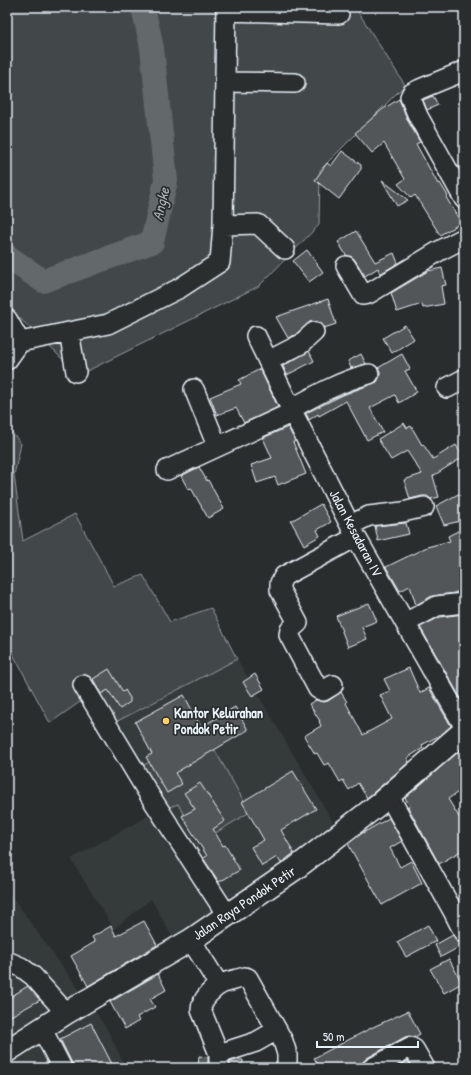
<svg xmlns="http://www.w3.org/2000/svg" width="471" height="1075" viewBox="0 0 471 1075" font-family="'Patrick Hand',sans-serif">
<rect width="100%" height="100%" fill="#2a2d2e"/>
<filter id="ink" filterUnits="userSpaceOnUse"><feTurbulence type="fractalNoise" baseFrequency=".025" numOctaves="2"/><feDisplacementMap in="SourceGraphic" scale="8" xChannelSelector="R" yChannelSelector="G"/><feConvolveMatrix kernelMatrix="1 2 1 2 8 2 1 2 1" color-interpolation-filters="sRGB"/></filter>
<g filter="url(#ink)">
<path fill="#363a3b" d="M 237,659 L 342,837 L 301,882 L 178,947 L 151,899 L 114,929 L 71,859 L 157,811 L 178,804 L 250,812 L 134,770 L 108,726 Z
M 7,890 L 106,1027 L 126,1068 L 7,1068 Z"/>
<path fill="#424648" stroke="#959ca0" d="M 7,7 L 355,7 L 405,85 L 320,170 L 319,225 L 259,286 L 79,375 L 7,306 Z
M 7,426 L 21,444 L 14,475 L 23,541 L 75,514 L 114,586 L 143,575 L 170,622 L 211,608 L 237,659 L 108,726 L 90,695 L 50,723 L 7,643 Z
M 205,733 L 250,812 L 199,843 L 178,804 L 157,811 L 134,770 Z"/>
<g fill="none" stroke-linecap="round" stroke-linejoin="round">
<path stroke="#63686b" stroke-width="24" d="M 7,256 L 43,281 L 152,242 L 166,180 L 152,48 L 143,7"/>
</g>
<path fill="#535759" stroke="#e8f1f8" d="M 433,96 L 438,105 L 427,110 L 423,100 Z
M 399,99 L 408,121 L 420,142 L 416,144 L 438,184 L 440,183 L 448,196 L 446,197 L 461,223 L 440,235 L 415,195 L 411,198 L 398,184 L 405,179 L 384,143 L 372,153 L 355,133 L 383,109 Z
M 342,151 L 361,165 L 361,169 L 339,199 L 315,180 L 327,163 L 331,166 Z
M 382,180 L 408,200 L 397,206 Z
M 356,231 L 375,262 L 394,253 L 398,263 L 380,274 L 378,268 L 365,276 L 355,260 L 352,257 L 346,255 L 338,242 Z
M 307,250 L 323,272 L 309,282 L 293,261 Z
M 442,268 L 446,285 L 441,286 L 444,304 L 423,308 L 422,304 L 397,312 L 391,293 L 428,271 Z
M 328,299 L 336,324 L 324,328 L 322,324 L 318,322 L 311,321 L 295,335 L 288,338 L 276,317 Z
M 405,325 L 414,339 L 392,353 L 383,338 Z
M 309,351 L 314,361 L 287,375 L 283,366 Z
M 361,354 L 366,364 L 351,368 L 348,361 Z
M 402,354 L 410,369 L 405,371 L 417,392 L 399,403 L 395,395 L 370,408 L 383,432 L 367,440 L 346,401 L 319,416 L 318,414 L 309,420 L 306,413 L 343,395 L 377,382 L 380,376 L 380,371 L 378,368 Z
M 260,369 L 278,407 L 244,423 L 236,408 L 217,415 L 210,397 L 241,384 L 239,380 Z
M 404,423 L 407,428 L 411,426 L 422,445 L 423,444 L 433,459 L 456,445 L 463,457 L 433,476 L 439,497 L 431,499 L 427,496 L 422,496 L 410,499 L 404,480 L 422,474 L 407,451 L 391,460 L 378,439 Z
M 288,427 L 295,441 L 293,442 L 306,474 L 278,485 L 275,477 L 257,483 L 251,465 L 272,458 L 263,438 Z
M 199,467 L 207,481 L 208,480 L 224,509 L 208,518 L 191,488 L 188,489 L 181,476 Z
M 464,491 L 464,520 L 444,525 L 436,506 Z
M 321,504 L 331,522 L 317,530 L 320,536 L 304,545 L 291,521 Z
M 406,523 L 409,534 L 378,541 L 375,526 Z
M 464,528 L 464,589 L 454,593 L 432,596 L 416,605 L 410,586 L 400,591 L 386,567 L 427,547 L 450,541 L 448,536 Z
M 369,603 L 377,621 L 362,627 L 367,639 L 348,647 L 336,616 Z
M 464,614 L 464,704 L 420,627 L 440,617 Z
M 409,668 L 420,693 L 429,688 L 451,726 L 442,734 L 422,745 L 423,748 L 407,758 L 409,762 L 367,798 L 358,783 L 349,790 L 343,780 L 340,782 L 329,763 L 324,765 L 317,753 L 315,754 L 304,736 L 321,726 L 319,721 L 320,721 L 309,704 L 316,700 L 324,702 L 328,701 L 341,692 L 347,702 L 346,703 L 363,735 L 392,719 L 380,695 L 390,691 L 384,679 Z
M 109,669 L 123,692 L 125,690 L 130,698 L 130,702 L 120,709 L 108,690 L 101,694 L 93,679 Z
M 255,674 L 264,689 L 252,696 L 243,682 Z
M 184,695 L 201,727 L 235,707 L 248,730 L 175,773 L 182,784 L 167,793 L 146,757 L 152,754 L 135,722 Z
M 464,747 L 464,788 L 448,799 L 464,825 L 464,849 L 439,864 L 408,807 L 410,806 L 405,798 Z
M 293,771 L 316,809 L 281,830 L 294,853 L 281,863 L 277,857 L 262,866 L 251,847 L 264,840 L 242,802 Z
M 200,783 L 225,821 L 213,829 L 223,846 L 225,845 L 240,870 L 219,882 L 203,858 L 207,856 L 182,816 L 195,809 L 184,793 Z
M 389,818 L 402,841 L 390,848 L 400,867 L 411,861 L 422,883 L 382,905 L 348,844 L 361,834 Z
M 144,921 L 157,945 L 88,986 L 71,956 L 95,942 L 92,937 L 111,926 L 116,936 Z
M 428,925 L 436,941 L 406,957 L 397,942 Z
M 453,935 L 458,942 L 463,945 L 441,957 L 435,945 Z
M 449,959 L 462,983 L 444,993 L 430,969 Z
M 158,974 L 166,990 L 150,999 L 155,1007 L 137,1017 L 139,1021 L 125,1029 L 110,1002 Z
M 28,986 L 40,1000 L 7,1018 L 7,999 Z
M 408,1011 L 420,1034 L 415,1037 L 409,1036 L 405,1037 L 367,1058 L 362,1063 L 361,1068 L 320,1068 L 314,1058 L 373,1027 Z
M 91,1023 L 114,1068 L 73,1068 L 72,1063 L 60,1039 Z
M 199,1056 L 208,1057 L 208,1068 L 198,1068 Z
M 237,1060 L 243,1060 L 242,1068 L 230,1068 L 230,1062 Z
M 408,1061 L 412,1068 L 395,1068 Z"/>
<g fill="none" stroke-linecap="round" stroke-linejoin="round">
<g stroke="#e8f1f8" stroke-width="22">
<path id="minor" d="M 226,11 L 339,14
M 464,71 L 420,89 L 412,93 L 410,97 L 418,116 L 464,199
M 226,82 L 295,83
M 223,225 L 258,224 L 285,249
M 346,266 L 363,295 L 368,294 L 439,251 L 464,238
M 7,319 L 20,342 L 108,324 L 180,288 L 220,262 L 223,225 L 226,7
M 69,332 L 76,372
M 256,336 L 291,409 L 356,537 L 464,726
M 7,360 L 20,342
M 268,361 L 301,344 L 314,332
M 447,388 L 464,379
M 194,389 L 217,446
M 291,409 C 316,395 341,381 369,374
M 167,470 L 293,412
M 350,525 L 369,516 L 403,512 L 424,507
M 405,623 L 437,606 L 464,603
M 83,685 L 150,796 L 227,915
M 333,685 L 323,691 L 318,689 L 289,635 L 290,630 L 298,623 L 280,590 L 280,583 L 284,576 L 356,537
M 389,796 L 454,913 L 464,933
M 191,940 L 219,985
M 7,961 L 21,967 L 33,976 L 66,1013
M 42,1029 L 62,1068
M 219,1054 L 201,1010 C 201,999 214,987 223,983 C 230,981 238,979 245,977 L 248,978 L 283,1041 L 287,1054 L 287,1068
M 219,1068 L 219,1054 L 256,1042 L 277,1030
M 372,1068 L 410,1047 L 414,1049 L 425,1068"/>
</g>
<g stroke="#e8f1f8" stroke-width="25">
<path id="major" d="M 7,1051 L 66,1013 L 191,940 L 296,868 L 379,804 L 464,731"/>
</g>
<use href="#minor" stroke="#2a2d2e" stroke-width="19"/>
<use href="#major" stroke="#2a2d2e" stroke-width="22"/>
</g>
</g>
<circle fill="#ffd166" stroke="#2a2d2e" stroke-width="1.5" cx="166" cy="721" r="4"/>
<g text-anchor="middle" stroke-width="3.5" stroke-linejoin="round" paint-order="stroke">
<g font-size="14" fill="#e8f1f8" stroke="#2a2d2e">
<text transform="translate(356 533) rotate(62)" y="5">Jalan Kesadaran IV</text>
<text transform="translate(244 903) rotate(-34)" y="5">Jalan Raya Pondok Petir</text>
</g>
<g font-size="14" font-weight="bold" fill="#e8f1f8" stroke="#2a2d2e" text-anchor="start">
<text x="174" y="718">Kantor Kelurahan<tspan x="174" dy="16">Pondok Petir</tspan></text>
</g>
<g font-size="15" font-style="italic" fill="#acb3b9" stroke="#2a2d2e">
<text transform="translate(161 204) rotate(-77)" y="5">Angke</text>
</g>
</g>
<rect width="471" height="1075" fill="none" stroke="#2a2d2e" stroke-width="24"/>
<rect x="12" y="12" width="447" height="1051" fill="none" stroke="#e8f1f8" stroke-width="1.5" filter="url(#ink)"/>
<path d="M317 1041v6h101v-6" fill="none" stroke="#e8f1f8" stroke-width="2"/>
<text x="323" y="1041" font-size="12" fill="#e8f1f8" stroke="#2a2d2e" stroke-width="3" paint-order="stroke">50 m</text>
</svg>
